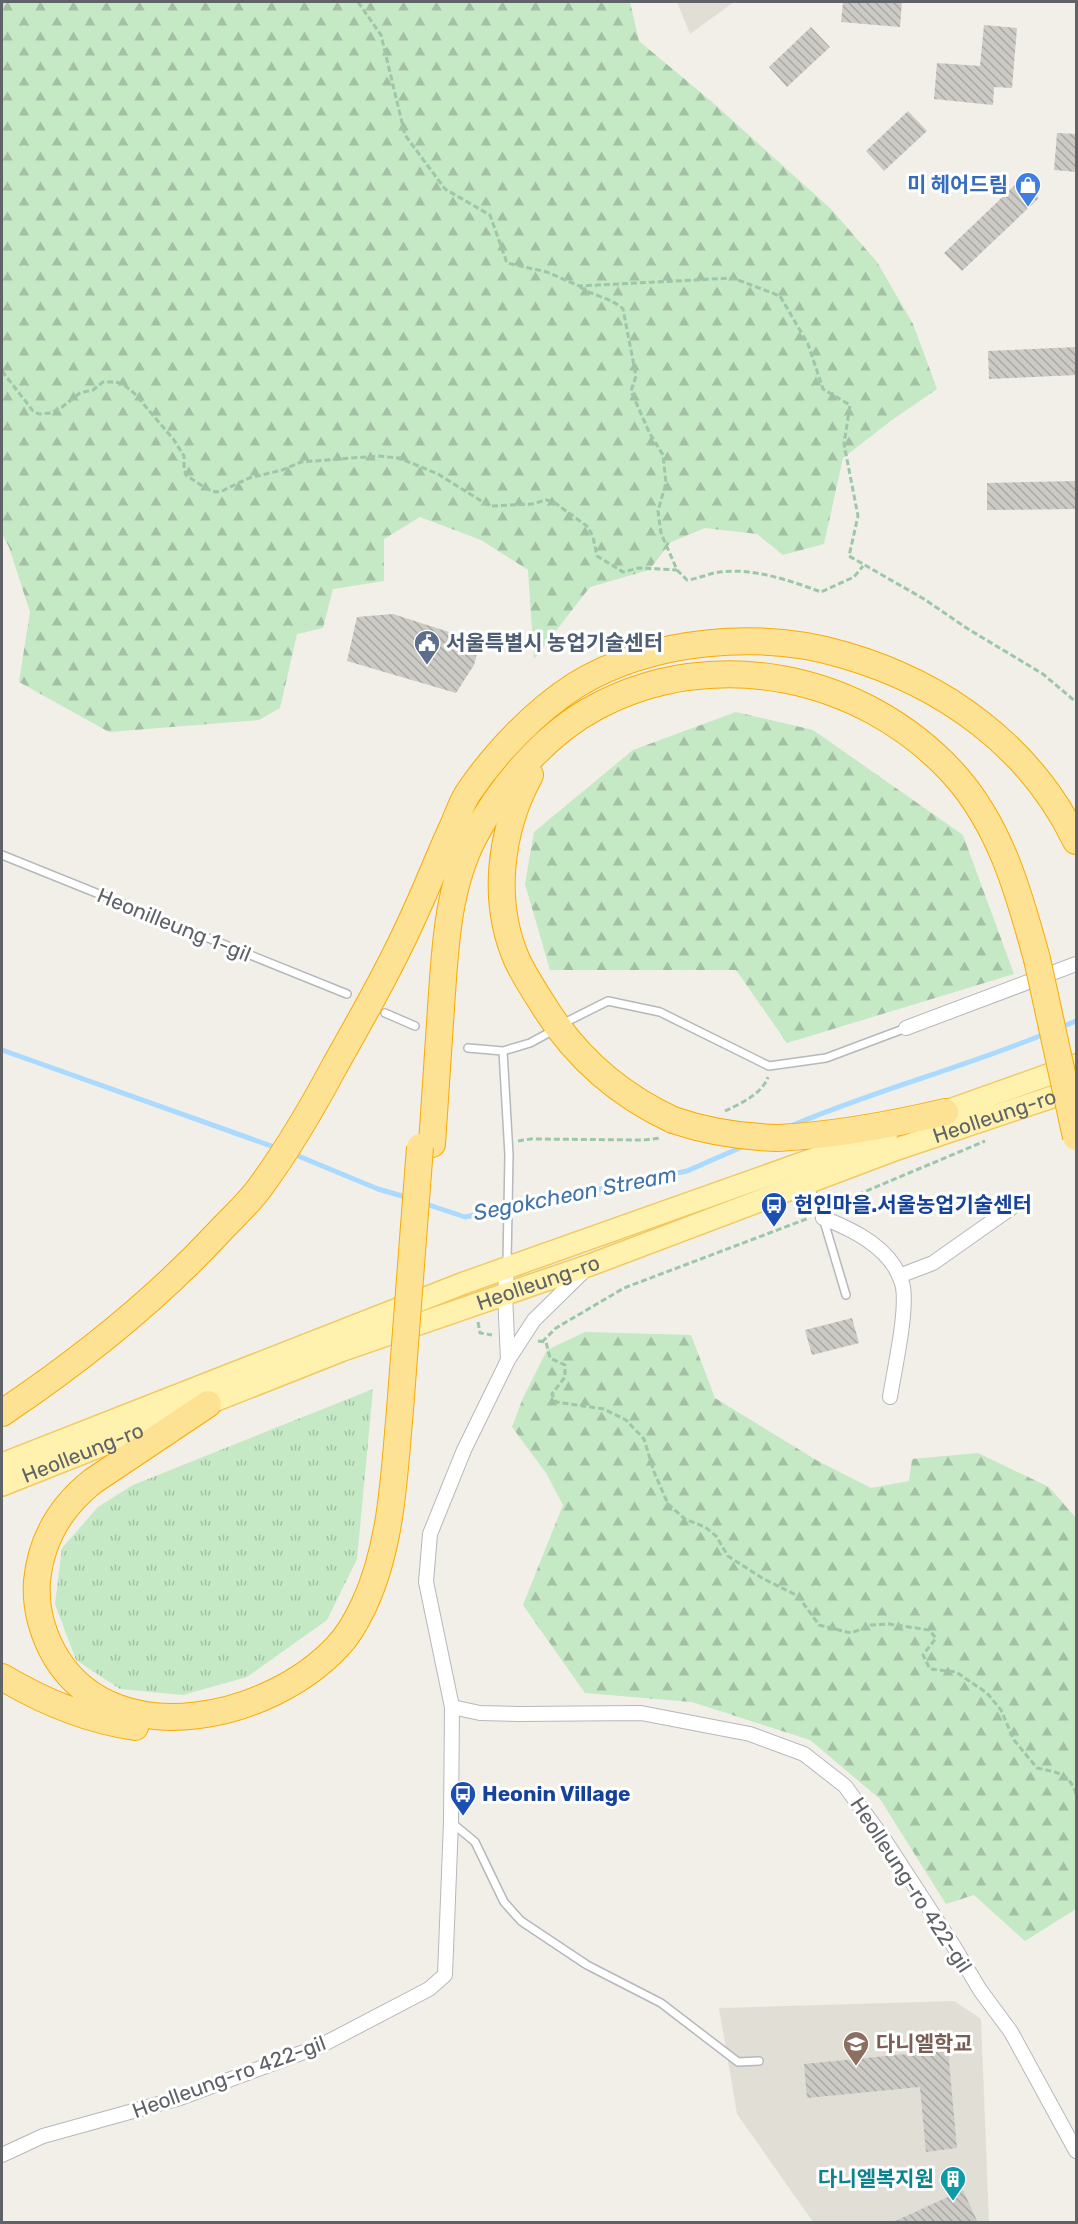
<svg xmlns="http://www.w3.org/2000/svg" width="1078" height="2224" viewBox="0 0 1078 2224" font-family="Rubik,'Noto Sans KR',sans-serif">
<defs>
<pattern id="grass-tufts" width="24" height="20" patternUnits="userSpaceOnUse" patternTransform="scale(1.5)"><rect width="24" height="20" fill="#c5e8c5"/><path d="M3 7l-1-3M5 7V3M7 7l1-3M15 17l-1-3M17 17v-4M19 17l1-3" fill="none" stroke="#a3c0a4"/></pattern>
<pattern id="forest-firs" width="22" height="20" patternUnits="userSpaceOnUse" patternTransform="scale(1.5)"><rect width="22" height="20" fill="#c5e8c5"/><path d="M5 1l3.5 6h-7zM16 11l3.5 6h-7z" fill="#a3c0a4"/></pattern>
<pattern id="building-back-hatch" width="6" height="6" patternUnits="userSpaceOnUse" patternTransform="scale(1.5)"><rect width="6" height="6" fill="#cccac5"/><path d="M-1 5l2 2M0 0l6 6M5-1l2 2" fill="none" stroke="#a9a8a4"/></pattern>
</defs>
<rect width="100%" height="100%" fill="#f1efe8"/>
<path fill="#e1ded6" d="M 677,2 L 734,2 L 690,34 Z
M 954,2001 L 981,2019 L 989,2222 L 813,2222 L 737,2114 L 719,2008 Z"/>
<path fill="url(#grass-tufts)" d="M 373,1389 L 357,1559 L 327,1620 L 247,1677 L 183,1695 L 120,1689 L 76,1660 L 55,1604 L 62,1548 L 98,1507 L 133,1485 Z"/>
<path fill="url(#forest-firs)" d="M 2,2 L 630,2 L 639,41 L 712,102 L 831,209 L 877,262 L 913,324 L 937,389 L 892,420 L 843,458 L 824,544 L 783,555 L 757,534 L 705,528 L 671,542 L 649,570 L 590,587 L 534,659 L 528,570 L 481,540 L 420,517 L 384,539 L 384,581 L 333,589 L 323,628 L 297,634 L 280,708 L 259,720 L 109,732 L 19,682 L 30,612 L 9,547 L 2,534 Z
M 736,712 L 813,730 L 963,835 L 1014,974 L 787,1043 L 736,970 L 550,970 L 525,884 L 534,832 L 633,750 Z
M 585,1332 L 691,1335 L 715,1398 L 816,1460 L 871,1488 L 909,1481 L 912,1459 L 978,1453 L 1049,1487 L 1076,1518 L 1076,1909 L 1025,1941 L 974,1895 L 946,1904 L 880,1799 L 810,1740 L 692,1702 L 585,1693 L 523,1605 L 563,1505 L 546,1473 L 512,1427 L 523,1398 L 547,1350 Z"/>
<g fill="none" stroke-linecap="round" stroke-linejoin="round">
<path stroke="#aadaff" stroke-width="5" d="M 1059,1028 L 1076,1021
M 2,1050 L 277,1148
M 791,1126 C 875,1090 963,1068 1047,1033
M 291,1153 L 378,1189 L 409,1198
M 423,1203 L 465,1217 L 687,1171 L 744,1146"/>
</g>
<path fill="url(#building-back-hatch)" d="M 843,2 L 902,2 L 900,27 L 841,22 Z
M 984,25 L 1017,28 L 1012,88 L 994,87 L 993,105 L 934,99 L 937,63 L 980,66 Z
M 811,27 L 830,47 L 787,87 L 769,67 Z
M 908,111 L 927,131 L 884,171 L 866,151 Z
M 1057,133 L 1077,134 L 1077,172 L 1054,170 Z
M 1020,180 L 1039,198 L 962,271 L 944,253 Z
M 1077,347 L 1077,375 L 989,379 L 988,351 Z
M 1077,481 L 1077,509 L 987,510 L 987,483 Z
M 393,614 L 480,642 L 474,665 L 456,693 L 347,661 L 357,617 Z
M 852,1318 L 859,1343 L 812,1355 L 805,1330 Z
M 948,2050 L 957,2148 L 926,2152 L 920,2087 L 807,2098 L 804,2064 Z
M 963,2190 L 978,2223 L 891,2223 Z"/>
<g fill="none" stroke-linecap="round" stroke-linejoin="round">
<g stroke="#b5b8bc" stroke-width="10">
<path id="lane" d="M 2,855 L 347,994
M 385,1013 L 415,1026
M 562,1024 L 608,1001 L 660,1012 L 769,1066 L 826,1058 L 906,1028
M 468,1048 L 503,1051 L 530,1043 L 554,1030
M 503,1051 L 509,1155 L 507,1263
M 809,1185 L 823,1218 L 846,1295
M 451,1822 L 475,1842 L 504,1902 L 521,1921 L 587,1965 L 661,2003 L 738,2062 L 759,2061"/>
</g>
<g stroke="#b5b8bc" stroke-width="16">
<path id="street" d="M 906,1028 L 1076,964
M 823,1218 C 855,1230 892,1249 902,1283 C 909,1306 894,1371 890,1397
M 507,1269 L 505,1294 L 508,1360
M 899,1276 L 933,1263 L 1011,1208
M 452,1707 L 480,1713 L 519,1714 L 641,1713 L 750,1734 L 804,1754 L 845,1786 L 886,1842 L 953,1945 L 980,1990 L 1011,2032 L 1076,2151
M 2,2155 L 43,2136 L 180,2098 L 320,2046 L 429,1989 L 445,1975 L 451,1822 L 452,1707 L 426,1582 L 430,1534 L 464,1450 L 508,1360 L 534,1320 L 586,1269"/>
</g>
<g stroke="#f2c960" stroke-width="24">
<g id="primary">
<path d="M 930,1117 L 1076,1065"/>
<path d="M 2,1464 L 464,1283 L 887,1133"/>
<path id="s1" d="M 2,1485 L 343,1350 L 590,1265 L 897,1149 L 1076,1089"/>
</g>
</g>
<g stroke="#f9ab00" stroke-width="28">
<path id="highway" d="M 530,775 C 500,830 491,901 517,960 C 524,975 533,989 542,1003 C 574,1056 617,1094 673,1120
M 778,1138 C 836,1135 890,1125 945,1112
M 432,1144 C 435,1099 438,1053 441,1008 C 445,950 447,889 474,837 C 500,787 546,733 596,707 C 714,644 862,675 952,772 C 1000,824 1019,893 1037,959
M 208,1404 L 93,1481 C 60,1507 41,1540 37,1581 C 35,1608 43,1636 57,1659 C 118,1755 271,1718 337,1647 C 348,1636 357,1620 364,1605 C 392,1545 394,1475 400,1410
M 2,1413 C 81,1360 154,1302 219,1232 C 233,1217 249,1203 261,1186 C 288,1149 311,1110 333,1069 C 362,1017 391,967 415,913 C 428,885 439,856 452,828 C 457,817 461,804 468,793 C 495,753 535,711 576,685 C 651,639 761,630 844,655 C 944,684 1030,746 1076,841
M 2,1677 C 42,1701 88,1720 135,1727"/>
</g>
<path stroke="#9cc7a9" stroke-width="3" stroke-dasharray="6 3" stroke-linecap="butt" d="M 358,2 L 381,35 L 405,135 L 445,189 L 490,215 L 507,263 L 547,272 L 579,286 L 733,278 L 780,296 L 808,344 L 823,389 L 850,405 L 844,444 L 858,516 L 849,556 L 924,599 L 968,629 L 1043,674 L 1076,702
M 580,287 C 593,296 612,298 623,309 L 636,376 L 631,391 L 649,432 L 663,455 L 666,483 L 658,511 L 661,533 L 677,570 L 687,580 C 697,579 705,575 714,573 C 748,566 789,580 821,592 L 854,577 L 863,566
M 2,371 L 33,411 L 39,414 L 51,413 L 62,407 L 80,393 L 93,390 L 103,382 L 116,382 L 123,384 L 135,394 L 174,440 L 184,456 L 184,470 L 187,476 L 207,489 L 216,492 L 222,491 L 249,478 L 282,470 L 301,462 L 378,456 L 399,458 L 438,474 L 486,504 L 492,506 L 532,504 L 546,500 L 554,502 L 588,527 L 593,537 L 597,556 L 623,572 L 639,568 L 677,570
M 725,1111 C 740,1104 762,1094 768,1077
M 518,1141 L 531,1139 L 643,1140 L 661,1138
M 833,1205 L 985,1141
M 478,1322 L 480,1333 L 492,1335
M 538,1341 L 546,1342 L 550,1358 L 565,1365 L 565,1377 L 552,1394 L 556,1402 L 604,1409 L 626,1420 L 644,1439 L 654,1472 L 668,1504 L 685,1519 L 705,1527 L 716,1536 L 728,1556 L 762,1578 L 798,1596 L 819,1625 L 851,1633 L 871,1625 L 889,1624 L 929,1630 L 936,1638 L 923,1655 L 930,1669 L 956,1672 L 987,1693 L 1001,1710 L 1014,1740 L 1037,1768 C 1056,1772 1070,1773 1076,1794
M 542,1342 L 556,1328 L 624,1288 L 809,1218"/>
<use href="#lane" stroke="#fff" stroke-width="7"/>
<use href="#street" stroke="#fff" stroke-width="14"/>
<use href="#primary" stroke="#fff2af" stroke-width="21"/>
<use href="#highway" stroke="#fde293" stroke-width="26"/>
<g stroke="#f9ab00" stroke-width="28" stroke-linecap="butt">
<path id="highway-bridge" d="M 1037,959 L 1076,1137
M 673,1120 C 708,1132 742,1137 778,1138
M 400,1410 L 420,1147"/>
</g>
<use href="#highway-bridge" stroke="#fde293" stroke-width="26"/>
</g>
<defs>
<g id="shop-pin" transform="scale(1.35)"><path d="M0 17L-7.5 6A9.5 9.5 0 1 1 7.5 6Z" fill="#3f7fe0" stroke="#fff"/><path d="M-5-2.5h2.3a2.7 3.5 0 0 1 5.4 0H5L5.5 6h-11ZM-1.5-2.5h3a1.5 2.3 0 0 0-3 0Z" fill="#fff"/></g>
<g id="civic-pin" transform="scale(1.35)"><path d="M0 17L-7.5 6A9.5 9.5 0 1 1 7.5 6Z" fill="#5c6f8a" stroke="#fff"/><path d="M-.6-6.5H3V-4.5H.6V-3L4-1V1h2V6H-6V1h2V-1L-.6-3ZM-1.2 2.5V6h2.4V2.5Z" fill="#fff"/></g>
<g id="bus-pin" transform="scale(1.35)"><path d="M0 17L-7.5 6A9.5 9.5 0 1 1 7.5 6Z" fill="#1a4fb4" stroke="#fff"/><path d="M-5-6H5V4H4V6H2V4H-2V6H-4V4H-5ZM-3.5-4V0h7V-4ZM-3.5 1.2v1.5H-2V1.2ZM2 1.2v1.5H3.5V1.2Z" fill="#fff"/></g>
<g id="school-pin" transform="scale(1.35)"><path d="M0 17L-7.5 6A9.5 9.5 0 1 1 7.5 6Z" fill="#8d6e63" stroke="#fff"/><path d="M0-5L7-2L0 1L-7-2ZM-4 1L0 2.5L4 1V4Q0 6-4 4Z" fill="#fff"/></g>
<g id="building-pin" transform="scale(1.35)"><path d="M0 17L-7.5 6A9.5 9.5 0 1 1 7.5 6Z" fill="#0f9aa8" stroke="#fff"/><path d="M-4-6H4V6H1V3H-1V6H-4ZM-2.5-4.3h1.7v1.8h-1.7ZM.8-4.3h1.7v1.8H.8ZM-2.5-1h1.7V.8h-1.7ZM.8-1h1.7V.8H.8Z" fill="#fff"/></g>
</defs>
<g fill-rule="evenodd">
<use href="#shop-pin" x="1028" y="185"/>
<use href="#civic-pin" x="427" y="643"/>
<use href="#bus-pin" x="774" y="1205"/>
<use href="#bus-pin" x="463" y="1794"/>
<use href="#school-pin" x="856" y="2044"/>
<use href="#building-pin" x="953" y="2179"/>
</g>
<g text-anchor="middle" stroke-width="6" stroke-linejoin="round" paint-order="stroke">
<g font-size="21" font-weight="bold" fill="#366cbe" stroke="#fff" text-anchor="end">
<text x="1008" y="192">미 헤어드림</text>
</g>
<g font-size="21" font-weight="bold" fill="#4e5e75" stroke="#fff" text-anchor="start">
<text x="446" y="650">서울특별시 농업기술센터</text>
</g>
<g font-size="21" fill="#5f6368" stroke="#fff">
<text transform="translate(174 925) rotate(22)" y="7">Heonilleung 1-gil</text>
<text dy="7" stroke="none"><textPath href="#s1" startOffset="1059">Heolleung-ro</textPath></text>
<text dy="7" stroke="none"><textPath href="#s1" startOffset="573">Heolleung-ro</textPath></text>
<text dy="7" stroke="none"><textPath href="#s1" startOffset="87">Heolleung-ro</textPath></text>
<text transform="translate(911 1885) rotate(57)" y="7">Heolleung-ro 422-gil</text>
<text transform="translate(229 2077) rotate(-20)" y="7">Heolleung-ro 422-gil</text>
</g>
<g font-size="21" font-weight="bold" fill="#164399" stroke="#fff" text-anchor="start">
<text x="794" y="1212">헌인마을.서울농업기술센터</text>
<text x="482" y="1801">Heonin Village</text>
</g>
<g font-size="21" font-weight="bold" fill="#785e54" stroke="#fff" text-anchor="start">
<text x="876" y="2051">다니엘학교</text>
</g>
<g font-size="21" font-weight="bold" fill="#0d838f" stroke="#fff" text-anchor="end">
<text x="934" y="2186">다니엘복지원</text>
</g>
<g font-size="22" font-style="italic" fill="#4174aa" stroke="#fff">
<text transform="translate(575 1193) rotate(-11)" y="8">Segokcheon Stream</text>
</g>
</g>
<rect width="1078" height="2224" fill="none" stroke="#5f6368" stroke-width="6"/>
</svg>
